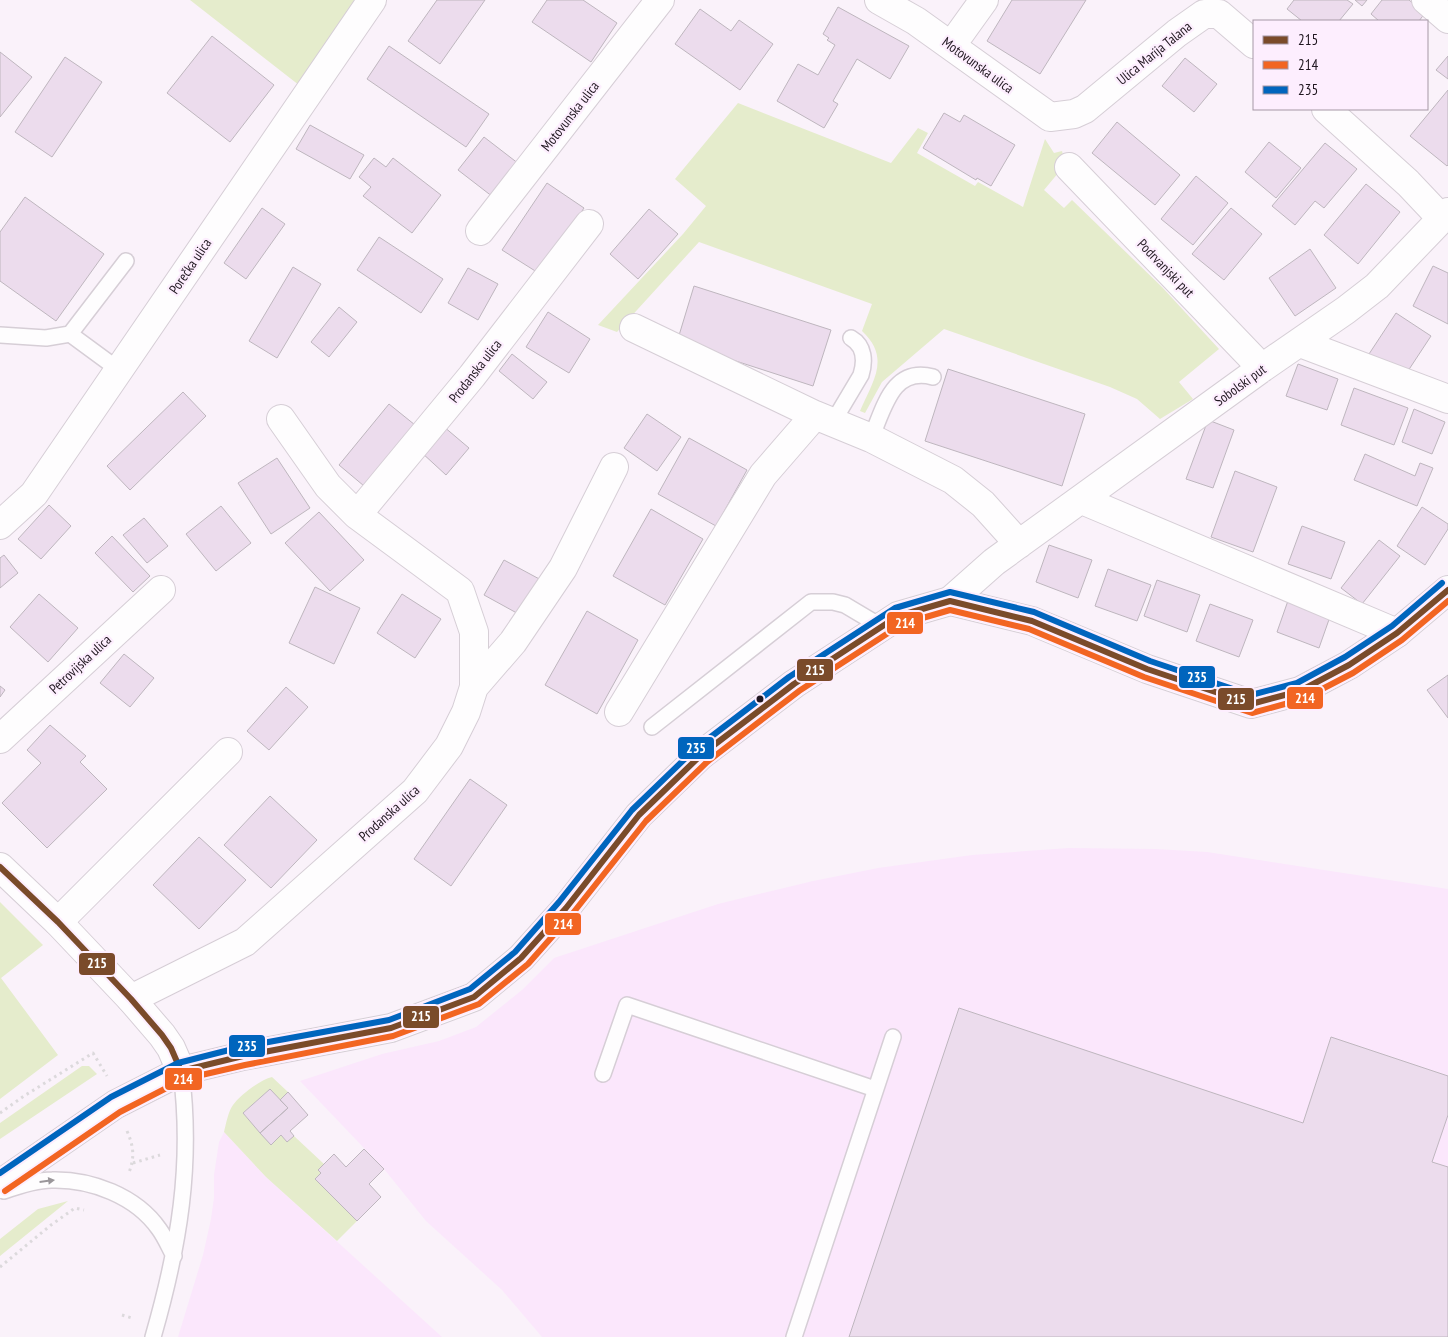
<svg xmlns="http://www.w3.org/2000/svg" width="1448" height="1337" viewBox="0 0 1448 1337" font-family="'PT Sans Narrow',sans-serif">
<rect width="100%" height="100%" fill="#faf2fa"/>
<path fill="#fbe7fc" d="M 1069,848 L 1156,849 L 1207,852 L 1448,889 L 1448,1337 L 542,1337 L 502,1290 L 426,1221 L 384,1169 L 300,1081 L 382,1054 L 439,1041 L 476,1027 L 522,990 L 554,958 L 718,904 L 813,881 L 878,868 L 972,855 Z
M 224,1132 L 266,1177 L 442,1337 L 178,1337 L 203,1255 L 211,1219 L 214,1198 L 214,1175 L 219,1142 Z"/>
<path fill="#e5eccc" d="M 190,0 L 362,0 L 304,89 Z
M 738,103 L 891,163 L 918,128 L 928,133 L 917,153 L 975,186 L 978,182 L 1023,207 L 1045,139 L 1054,153 L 1062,151 L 1063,155 L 1069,160 L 1044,190 L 1064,208 L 1072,200 L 1162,287 L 1219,349 L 1179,382 L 1193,399 L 1160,419 L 1137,399 L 1110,387 L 944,329 L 882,382 L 865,413 L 860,411 C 873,381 891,358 862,331 L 872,304 L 699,242 L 617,332 L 598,325 L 683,234 L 706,206 L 675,179 Z
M 0,902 L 43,945 L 1,978 L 58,1055 L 0,1099 Z
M 82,1066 L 89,1066 L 97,1074 L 0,1139 L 0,1123 Z
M 272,1077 L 288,1092 L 280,1100 L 270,1089 L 243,1113 L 271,1144 L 281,1135 L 287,1142 L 294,1136 L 324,1164 L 318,1170 L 321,1173 L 315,1179 L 357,1221 L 337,1241 L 266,1177 L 224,1132 C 226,1124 228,1112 233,1105 C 240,1095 260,1080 272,1077 Z
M 68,1201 L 0,1256 L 0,1239 L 38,1209 Z"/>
<path fill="#ecdced" stroke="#beb6be" d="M 437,0 L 485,0 L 440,64 L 408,41 Z
M 547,0 L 583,0 L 617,23 L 591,62 L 532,22 Z
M 1012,0 L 1086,0 L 1040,74 L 987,41 Z
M 1294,0 L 1347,0 L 1353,4 L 1339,21 L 1302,21 L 1287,9 Z
M 1355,0 L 1367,0 L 1362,6 Z
M 1382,0 L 1409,0 L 1425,13 L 1419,21 L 1379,21 L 1371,14 Z
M 838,7 L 909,46 L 890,79 L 857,59 L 833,101 L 838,104 L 824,128 L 777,101 L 798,64 L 818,75 L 835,45 L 827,40 L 829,38 L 823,34 Z
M 700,9 L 731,31 L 739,20 L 773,44 L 740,90 L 675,44 Z
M 212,36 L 274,85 L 230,142 L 167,93 Z
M 389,46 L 489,114 L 466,147 L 367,79 Z
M 0,52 L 32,77 L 0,117 Z
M 1448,56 L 1448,79 L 1436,70 Z
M 65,57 L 102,82 L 52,157 L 15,132 Z
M 1185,58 L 1217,84 L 1194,112 L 1162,86 Z
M 1448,90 L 1448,165 L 1447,166 L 1410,136 Z
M 944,113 L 960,122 L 964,115 L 1015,145 L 991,186 L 977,178 L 976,180 L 923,148 Z
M 1117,122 L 1180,175 L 1155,205 L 1092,153 Z
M 310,125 L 364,155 L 350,179 L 296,149 Z
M 484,137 L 519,164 L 493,197 L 458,170 Z
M 1269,142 L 1301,168 L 1276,198 L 1245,172 Z
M 1325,143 L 1357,169 L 1324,208 L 1315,201 L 1295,225 L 1272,206 Z
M 374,158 L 386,167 L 393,158 L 441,195 L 412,233 L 363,196 L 371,187 L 359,177 Z
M 1196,176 L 1228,203 L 1193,245 L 1161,219 Z
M 547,183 L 584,208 L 540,274 L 502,250 Z
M 1366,184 L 1400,212 L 1358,264 L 1324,235 Z
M 25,197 L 104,254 L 56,321 L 0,281 L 0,232 Z
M 262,208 L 285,224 L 246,279 L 224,263 Z
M 1231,208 L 1262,234 L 1224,280 L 1192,254 Z
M 649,209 L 678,234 L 638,279 L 610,254 Z
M 379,237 L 443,279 L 421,313 L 357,270 Z
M 1310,249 L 1336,288 L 1295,316 L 1269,278 Z
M 1433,266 L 1448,273 L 1448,324 L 1413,306 Z
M 293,267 L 321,284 L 277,358 L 249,341 Z
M 468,268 L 498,284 L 478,320 L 448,303 Z
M 694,286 L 831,330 L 813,386 L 677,342 Z
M 339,307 L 357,322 L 329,357 L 311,342 Z
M 548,312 L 590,339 L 569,373 L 526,347 Z
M 1396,313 L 1431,336 L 1404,377 L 1369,354 Z
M 512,354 L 547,382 L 533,399 L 499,371 Z
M 1298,364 L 1338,379 L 1327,410 L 1286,396 Z
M 948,369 L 1085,414 L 1062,486 L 925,441 Z
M 1354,388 L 1408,408 L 1394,445 L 1341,425 Z
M 183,392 L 206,416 L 130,490 L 107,466 Z
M 389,404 L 420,429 L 370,491 L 339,465 Z
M 1414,409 L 1445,422 L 1432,454 L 1402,442 Z
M 647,414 L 681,437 L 657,471 L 624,448 Z
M 1208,420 L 1234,430 L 1213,488 L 1186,479 Z
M 443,426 L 469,448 L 446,475 L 421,452 Z
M 689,438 L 747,470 L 716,526 L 658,494 Z
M 1365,454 L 1415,476 L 1420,463 L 1433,468 L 1417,506 L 1354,480 Z
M 277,458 L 310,508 L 271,534 L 238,483 Z
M 1235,471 L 1277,487 L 1253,552 L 1211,537 Z
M 49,505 L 71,526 L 41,559 L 18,539 Z
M 221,506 L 251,543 L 216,571 L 186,534 Z
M 1422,507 L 1448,524 L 1448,529 L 1425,565 L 1397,546 Z
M 651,509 L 703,539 L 665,605 L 613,576 Z
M 319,512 L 364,560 L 330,591 L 285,543 Z
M 144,518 L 168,546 L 147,563 L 123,535 Z
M 1302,526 L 1345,542 L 1331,579 L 1288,564 Z
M 112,536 L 150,576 L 133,592 L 95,553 Z
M 1379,540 L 1400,556 L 1362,604 L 1341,588 Z
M 1049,545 L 1092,560 L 1078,598 L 1036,582 Z
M 4,555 L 18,573 L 0,588 L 0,558 Z
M 504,560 L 543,581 L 524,617 L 484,595 Z
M 1108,569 L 1151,585 L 1137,621 L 1095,606 Z
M 1157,580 L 1200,595 L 1187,632 L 1144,616 Z
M 315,587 L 360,608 L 334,664 L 289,643 Z
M 39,594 L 78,628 L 48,662 L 10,627 Z
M 402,594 L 441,619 L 415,658 L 377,633 Z
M 1290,595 L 1332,611 L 1319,648 L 1277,632 Z
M 1210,604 L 1253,620 L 1239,657 L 1196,641 Z
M 587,611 L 638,640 L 597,714 L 545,685 Z
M 124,654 L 154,678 L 130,707 L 100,683 Z
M 1448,675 L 1448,718 L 1427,690 Z
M 0,686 L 5,690 L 0,697 Z
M 286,687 L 308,707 L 269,750 L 247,731 Z
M 50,725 L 86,756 L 80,762 L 107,789 L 47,848 L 2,803 L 41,763 L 27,750 Z
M 470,779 L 507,805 L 451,886 L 414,859 Z
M 270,796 L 317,840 L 271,888 L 224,845 Z
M 199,837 L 246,880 L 199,929 L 153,885 Z
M 959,1008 L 1303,1123 L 1331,1037 L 1448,1076 L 1448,1115 L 1432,1162 L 1448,1167 L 1448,1337 L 849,1337 Z
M 270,1089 L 288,1108 L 260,1133 L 243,1113 Z
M 288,1092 L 308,1115 L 290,1131 L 294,1136 L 287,1142 L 281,1135 L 271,1145 L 260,1133 L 288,1108 L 280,1100 Z
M 364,1149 L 384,1169 L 369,1184 L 381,1197 L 357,1221 L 315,1179 L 321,1173 L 318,1170 L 334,1154 L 346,1167 Z"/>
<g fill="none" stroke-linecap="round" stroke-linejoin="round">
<g stroke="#d6ced6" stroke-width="18">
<path id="lane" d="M 0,335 L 46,338 L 70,334
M 119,370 L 70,334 L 126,261
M 833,422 L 861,375 C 865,362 865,346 851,338
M 871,438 C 884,409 892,366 933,377
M 652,727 L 811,602 L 833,602 L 845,605 L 882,627
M 603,1074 L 627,1005 L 875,1089
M 4,1191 C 18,1186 36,1180 52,1180 C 91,1179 136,1196 159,1229 C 165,1237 169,1247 174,1256
M 153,1337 C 179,1247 193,1164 181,1071
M 794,1337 L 893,1037"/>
</g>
<g stroke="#d6ced6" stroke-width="30">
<path id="street" d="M 879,0 L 916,21 L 1050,117 L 1074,114 L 1085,109 L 1177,33 L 1204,14 L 1219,14 L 1254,44
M 1426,0 L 1448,19
M 951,46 L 984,0
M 1326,109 L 1408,183 L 1442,219
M 1069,167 L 1262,368
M 480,231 L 660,0
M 634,328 L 815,415 L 871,438 L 953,480 L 983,504 L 1019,544
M 1300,343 L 1448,399
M 281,419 L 328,486 L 357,515
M 1082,500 L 1397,633
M 0,525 L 34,494 L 372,0
M 950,601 L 994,562 L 1262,368 L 1346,310 L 1377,286 L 1448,212
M 474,687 L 513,642 L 563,568 L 614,467
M 619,712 L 763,475 L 815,415
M 0,739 L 161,590
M 58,922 L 228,752
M 131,999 L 245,942 L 415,791 L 449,746 L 466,712 L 474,687 L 474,632 L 460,591 L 357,515 L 472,376 L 589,224"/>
</g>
<g stroke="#d6ced6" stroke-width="30">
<path id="secondary" d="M 0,867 L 58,922 L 131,999 L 162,1035 L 171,1048 L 181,1071
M 0,1184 L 116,1104 L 181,1071 L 243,1056 L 391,1028 L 474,997 L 521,958 L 566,908 L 639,815 L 701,755 L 794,684 L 898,616 L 950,601 L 1032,621 L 1147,669 L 1251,704 L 1300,691 L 1349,665 L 1397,633 L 1448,590"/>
</g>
<path stroke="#dcd9dc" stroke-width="3" stroke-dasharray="2.5 4" stroke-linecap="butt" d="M 0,1113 L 24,1096 L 93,1053 L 107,1076
M 127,1131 C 134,1147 135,1158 128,1175
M 133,1163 L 160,1155
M 0,1267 L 51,1225 L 75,1208 L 84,1210
M 122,1315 L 132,1318"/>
<use href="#lane" stroke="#fefdfe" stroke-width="15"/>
<use href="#street" stroke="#fefdfe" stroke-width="28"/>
<use href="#secondary" stroke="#fefdfe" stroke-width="28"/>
<g stroke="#fdeefe" stroke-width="10">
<path id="bus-1" d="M 0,867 L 58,922 L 131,999 L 162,1035 L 171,1048 L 181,1071
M 181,1071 L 243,1056 L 391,1028 L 474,997 L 521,958 L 566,908 L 639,815 L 701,755 L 794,684 L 898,616 L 950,601 L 1032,621 L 1147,669 L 1251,704 L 1300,691 L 1349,665 L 1397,633 L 1448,590"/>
</g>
<g stroke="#fdeefe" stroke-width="10">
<path id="bus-2" d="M 5,1191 L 120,1112 L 184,1079 L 245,1065 L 393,1036 L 479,1004 L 528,964 L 573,913 L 646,821 L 707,762 L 799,691 L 902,624 L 950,610 L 1029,629 L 1144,677 L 1252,713 L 1303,699 L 1353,673 L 1402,640 L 1448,601"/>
</g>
<g stroke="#fdeefe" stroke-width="10">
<path id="bus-3" d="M 0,1173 L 111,1097 L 178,1063 L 241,1047 L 389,1020 L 470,989 L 515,952 L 559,902 L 632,810 L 695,749 L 789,677 L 895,608 L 950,592 L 1034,612 L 1150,661 L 1251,695 L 1297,683 L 1345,657 L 1392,626 L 1442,583"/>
</g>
<use href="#bus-1" stroke="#7a4b2a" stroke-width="6"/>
<use href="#bus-2" stroke="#f26522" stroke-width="6"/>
<use href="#bus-3" stroke="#0065bd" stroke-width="6"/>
</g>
<defs><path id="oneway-solid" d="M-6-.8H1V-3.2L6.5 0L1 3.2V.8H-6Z" transform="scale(1.25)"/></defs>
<use fill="#9a969a" href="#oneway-solid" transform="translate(47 1181) rotate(-7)"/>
<circle fill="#201720" stroke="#fdeefe" stroke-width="2" cx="760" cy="699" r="4.5"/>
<g text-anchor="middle" stroke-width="4.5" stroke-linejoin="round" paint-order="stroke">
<g font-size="14" fill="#201720" stroke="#fdeefe">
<text transform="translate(1154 53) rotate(-39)" y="5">Ulica Marija Talana</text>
<text transform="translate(978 65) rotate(36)" y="5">Motovunska ulica</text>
<text transform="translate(570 116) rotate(-52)" y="5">Motovunska ulica</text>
<text transform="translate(190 266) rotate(-56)" y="5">Porečka ulica</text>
<text transform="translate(1166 268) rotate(46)" y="5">Podrvanjski put</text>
<text transform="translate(475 371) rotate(-52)" y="5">Prodanska ulica</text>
<text transform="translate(1240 385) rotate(-36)" y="5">Sobolski put</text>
<text transform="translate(80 664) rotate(-43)" y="5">Petrovijska ulica</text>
<text transform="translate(389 813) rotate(-42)" y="5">Prodanska ulica</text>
</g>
</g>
<g stroke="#fdeefe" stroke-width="2">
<rect x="886" y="611" width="38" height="24" rx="5" fill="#f26522"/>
<rect x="796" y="658" width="38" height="24" rx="5" fill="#7a4b2a"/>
<rect x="1178" y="665" width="38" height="24" rx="5" fill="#0065bd"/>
<rect x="1286" y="686" width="38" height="24" rx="5" fill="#f26522"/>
<rect x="1217" y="687" width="38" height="24" rx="5" fill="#7a4b2a"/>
<rect x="677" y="736" width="38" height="24" rx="5" fill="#0065bd"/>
<rect x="544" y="912" width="38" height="24" rx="5" fill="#f26522"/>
<rect x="78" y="952" width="38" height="24" rx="5" fill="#7a4b2a"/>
<rect x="402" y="1005" width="38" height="24" rx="5" fill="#7a4b2a"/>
<rect x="228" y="1034" width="38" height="24" rx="5" fill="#0065bd"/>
<rect x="164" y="1067" width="39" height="24" rx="5" fill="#f26522"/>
</g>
<g font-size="14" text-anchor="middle" font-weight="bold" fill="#fff">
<text x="905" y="628">214</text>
<text x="815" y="675">215</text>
<text x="1197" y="682">235</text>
<text x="1305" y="703">214</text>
<text x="1236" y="704">215</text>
<text x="696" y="753">235</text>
<text x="563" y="929">214</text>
<text x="97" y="968">215</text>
<text x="421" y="1021">215</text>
<text x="247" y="1051">235</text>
<text x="183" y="1084">214</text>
</g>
<rect x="1253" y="20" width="175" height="90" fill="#fdeefe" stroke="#a598a5"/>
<rect x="1263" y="36" width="25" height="8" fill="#7a4b2a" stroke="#a598a5"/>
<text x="1298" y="45" font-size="15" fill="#201720">215</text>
<rect x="1263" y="61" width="25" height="8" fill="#f26522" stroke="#a598a5"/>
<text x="1298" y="70" font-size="15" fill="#201720">214</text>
<rect x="1263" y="86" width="25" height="8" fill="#0065bd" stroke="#a598a5"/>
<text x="1298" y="95" font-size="15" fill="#201720">235</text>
</svg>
